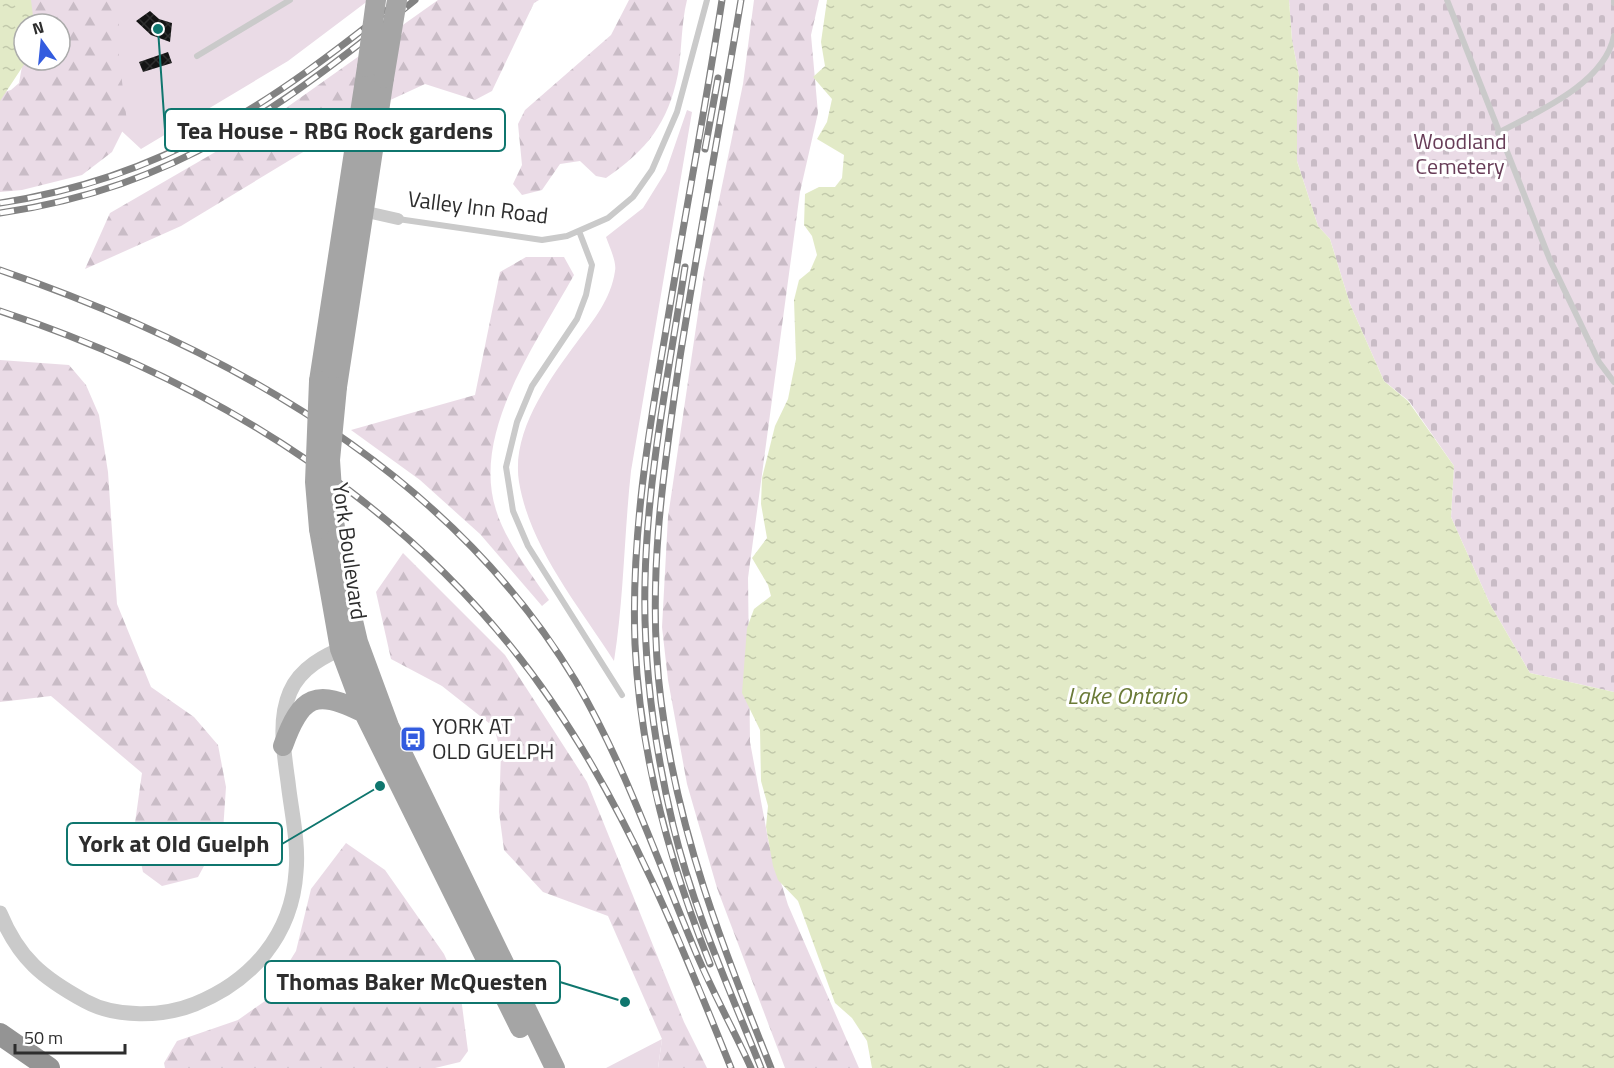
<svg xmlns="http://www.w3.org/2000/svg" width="1614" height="1068" viewBox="0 0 1614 1068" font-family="'Titillium Web',sans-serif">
<defs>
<pattern id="forest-firs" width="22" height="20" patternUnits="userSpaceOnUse" patternTransform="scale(1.5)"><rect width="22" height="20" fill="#eadbe6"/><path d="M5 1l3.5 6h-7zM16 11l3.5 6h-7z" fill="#c9bcc6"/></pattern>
<pattern id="cemetery-stones" width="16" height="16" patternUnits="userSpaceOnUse" patternTransform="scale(1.5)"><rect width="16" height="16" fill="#eadbe6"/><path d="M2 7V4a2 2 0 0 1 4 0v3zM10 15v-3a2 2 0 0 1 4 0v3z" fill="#c9bcc6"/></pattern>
<pattern id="water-ripples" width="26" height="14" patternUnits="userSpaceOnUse" patternTransform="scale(1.5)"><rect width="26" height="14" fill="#e2eac7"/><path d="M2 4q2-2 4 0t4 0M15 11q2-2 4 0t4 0" fill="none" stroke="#c2c9ab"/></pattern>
<pattern id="building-cross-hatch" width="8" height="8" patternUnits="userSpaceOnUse" patternTransform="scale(1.5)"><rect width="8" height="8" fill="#141414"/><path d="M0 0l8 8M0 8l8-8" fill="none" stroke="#2e2e2e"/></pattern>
</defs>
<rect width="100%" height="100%" fill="#fff"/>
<path fill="#eadbe6" d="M 31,0 L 369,0 L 288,61 L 141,149 L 45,60 L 60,60 L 60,24 Z
M 687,110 L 692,112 L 631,471 C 624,535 624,598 614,661 C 579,606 530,548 519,482 C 511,432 549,380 577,342 C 593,321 611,299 615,271 C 617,262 609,246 606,237 L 643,208 L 666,171 Z
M 662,1039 L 658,1068 L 606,1068 Z"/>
<path fill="url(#forest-firs)" d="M 23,0 L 114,0 L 119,20 L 119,57 L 127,122 L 112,152 L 82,175 L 22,190 L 0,192 L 0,93 L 11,90 L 19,83 L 24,55 L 24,60 L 60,60 L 60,24 L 28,24 Z
M 438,0 L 539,0 L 534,3 L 492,91 L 475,100 L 425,84 L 386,102 L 181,226 L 85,269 L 110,213 L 262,125 Z
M 629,0 L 687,0 C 681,24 682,50 678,74 C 668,123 647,150 606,178 L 596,176 L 580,161 L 560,164 L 542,190 L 522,195 L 513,184 L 522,165 L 518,124 L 525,110 L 611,35 Z
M 754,0 L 819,0 L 811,35 L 818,113 L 800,192 L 748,578 L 750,742 L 769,844 L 788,905 L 859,1068 L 785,1068 L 717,888 L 687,784 L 668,680 L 662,627 L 668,517 L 704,273 L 743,84 Z
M 526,257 L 564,257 L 574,275 C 537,342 471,432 496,510 C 505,540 531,574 549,600 L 542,606 L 480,534 L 420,480 L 351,430 L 475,395 L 500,272 Z
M 0,360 L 69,365 L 86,385 L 99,415 L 108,472 L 117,604 L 151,687 L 194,717 L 218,745 L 226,787 L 223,831 L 198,877 L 162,886 L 143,872 L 134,830 L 142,773 L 51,696 L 0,702 Z
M 403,553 L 505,655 L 587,782 L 684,1022 L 707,1068 L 658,1068 L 662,1039 L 608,916 L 543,892 L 504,850 L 499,812 L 501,753 L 494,727 L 442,686 L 391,659 L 376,592 Z
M 346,843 L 385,870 L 444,954 L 460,990 L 468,1051 L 460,1062 L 435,1068 L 165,1068 L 164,1063 L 177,1041 L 238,1020 L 265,1001 L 296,951 L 311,889 Z"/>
<path fill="url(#cemetery-stones)" d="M 1289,0 L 1614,0 L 1614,692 L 1530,673 L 1490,604 L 1451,517 L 1454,466 L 1409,401 L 1384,381 L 1350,304 L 1330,239 L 1318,226 L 1297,161 L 1297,100 L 1299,76 L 1292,40 Z"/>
<path fill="url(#water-ripples)" d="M 0,0 L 31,0 L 34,24 L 24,24 L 24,60 L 27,60 L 0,101 Z
M 827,0 L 1289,0 L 1292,40 L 1299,76 L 1297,100 L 1297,161 L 1318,226 L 1330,239 L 1350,304 L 1384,381 L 1408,401 L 1454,466 L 1451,517 L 1490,604 L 1530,673 L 1614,692 L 1614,1068 L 872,1068 L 867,1041 L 852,1018 L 835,1003 L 798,901 L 778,880 L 773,866 L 766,827 L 768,806 L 761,781 L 760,730 L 742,693 L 747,628 L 754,609 L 771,596 L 768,585 L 752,558 L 767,538 L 761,504 L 762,478 L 775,426 L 788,399 L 796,359 L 794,300 L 799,280 L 810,271 L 817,255 L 812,236 L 804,225 L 805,194 L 819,187 L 835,187 L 842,178 L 844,155 L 817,139 L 827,122 L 832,99 L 813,77 L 825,66 L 821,42 Z"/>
<path fill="url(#building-cross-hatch)" d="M 150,11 L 159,19 L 172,23 L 170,42 L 151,35 L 136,21 Z
M 168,52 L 172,63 L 143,72 L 139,62 Z"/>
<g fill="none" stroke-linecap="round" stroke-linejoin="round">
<path stroke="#cacaca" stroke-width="6" d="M 1447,0 L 1550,260 L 1599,362 L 1614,382
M 1614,0 L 1614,3
M 197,56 L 290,0
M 1498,133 C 1537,112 1604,84 1614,36
M 398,219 L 542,240 L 567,236 L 608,218 L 633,197 L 652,170 L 677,112 L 707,0
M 579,231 L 592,265 L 586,295 L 577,319 L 532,386 L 517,422 L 506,467 L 513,511 L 528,546 L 622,695"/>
<path stroke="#cacaca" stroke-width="12" d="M 358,210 L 398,219"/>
<path stroke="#cacaca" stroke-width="15" d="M 0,913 C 19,959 43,978 85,1001 C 116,1018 163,1017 195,1004 C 252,981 292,935 296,872 C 299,843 291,810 288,782 C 284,753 278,720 290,692 C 300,668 325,655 348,646"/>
<path stroke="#a5a5a5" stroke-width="20" d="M 319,381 L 367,67
M 337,387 L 384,78
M 334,520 L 340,565 L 358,642 L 389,726 L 555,1068
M 319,529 L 340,649 L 364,713 L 520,1028
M 283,746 C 301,695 316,688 364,713"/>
<path stroke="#949494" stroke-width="22" d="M 0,1034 L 49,1068"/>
<g stroke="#828282" stroke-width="7">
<path id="rail" d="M 741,0 C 721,119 699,238 680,357 C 663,472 646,585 661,701 C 678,834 722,945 771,1068
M 705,149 L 718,78
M 0,203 C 165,178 273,102 400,0
M 0,213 C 177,187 280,108 415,0
M 685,267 C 669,371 647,477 645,582 C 643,664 654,745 673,825 C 693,909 729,988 761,1068
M 0,270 C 224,347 449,471 575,680 C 624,763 655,854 692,943 C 709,986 732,1026 751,1068
M 0,311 C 219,383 421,510 552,702 C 629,814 681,943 731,1068
M 710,964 C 669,861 640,755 635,644 C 631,538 648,434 666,330 C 684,220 705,110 722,0"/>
</g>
<use href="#rail" stroke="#fff" stroke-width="4.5" stroke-dasharray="14" stroke-linecap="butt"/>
<path stroke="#a5a5a5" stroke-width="20" d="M 367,67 L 376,0
M 384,78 L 397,0
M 319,381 L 315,482 L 319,529
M 334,520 L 330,460 L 337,387"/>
</g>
<defs>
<g id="bus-square" transform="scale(1.35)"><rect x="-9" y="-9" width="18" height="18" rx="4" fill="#335cdf" stroke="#fff"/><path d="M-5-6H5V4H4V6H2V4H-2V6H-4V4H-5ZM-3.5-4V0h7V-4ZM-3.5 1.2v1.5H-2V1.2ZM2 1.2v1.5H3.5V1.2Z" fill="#fff"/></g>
</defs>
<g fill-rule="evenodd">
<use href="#bus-square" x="413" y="739"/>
</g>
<g text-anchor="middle" stroke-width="6" stroke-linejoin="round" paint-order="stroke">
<g font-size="22" fill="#673c57" stroke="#fff">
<text x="1460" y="149">Woodland<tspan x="1460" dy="25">Cemetery</tspan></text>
</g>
<g font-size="22" fill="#2d2d2d" stroke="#fff">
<text transform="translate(478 207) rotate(7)" y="8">Valley Inn Road</text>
<text transform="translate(350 551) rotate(82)" y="8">York Boulevard</text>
</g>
<g font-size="22" fill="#2d2d2d" stroke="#fff" text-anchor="start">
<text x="432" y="734">YORK AT<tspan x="432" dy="25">OLD GUELPH</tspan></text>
</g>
<g font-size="24" font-style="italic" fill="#6a7a37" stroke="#fff">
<text x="1127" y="704">Lake Ontario</text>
</g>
</g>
<path fill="none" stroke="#0f766e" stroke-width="2" d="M158 29L165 130M380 786L282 844M625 1002L560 982"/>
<g fill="#0f766e" stroke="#fff" stroke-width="2">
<circle cx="158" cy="29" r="6"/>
<circle cx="380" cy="786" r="6"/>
<circle cx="625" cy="1002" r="6"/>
</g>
<g fill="#fff" stroke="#0f766e" stroke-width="2">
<rect x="165" y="109" width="340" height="42" rx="6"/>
<rect x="67" y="823" width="215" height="42" rx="6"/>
<rect x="265" y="961" width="295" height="42" rx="6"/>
</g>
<g font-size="24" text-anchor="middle" font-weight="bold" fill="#2d2d2d">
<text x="335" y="139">Tea House - RBG Rock gardens</text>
<text x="174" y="852">York at Old Guelph</text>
<text x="412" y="990">Thomas Baker McQuesten</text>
</g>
<g transform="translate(42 42) rotate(345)"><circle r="28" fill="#ffffff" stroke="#ababab" stroke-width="1.5"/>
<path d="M0-4.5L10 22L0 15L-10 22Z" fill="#335cdf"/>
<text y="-9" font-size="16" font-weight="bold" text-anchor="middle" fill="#2d2d2d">N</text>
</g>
<path d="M15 1044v9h110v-9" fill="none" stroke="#2d2d2d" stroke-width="3"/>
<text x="24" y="1044" font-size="18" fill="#2d2d2d" stroke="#ffffff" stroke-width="4.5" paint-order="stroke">50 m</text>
</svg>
